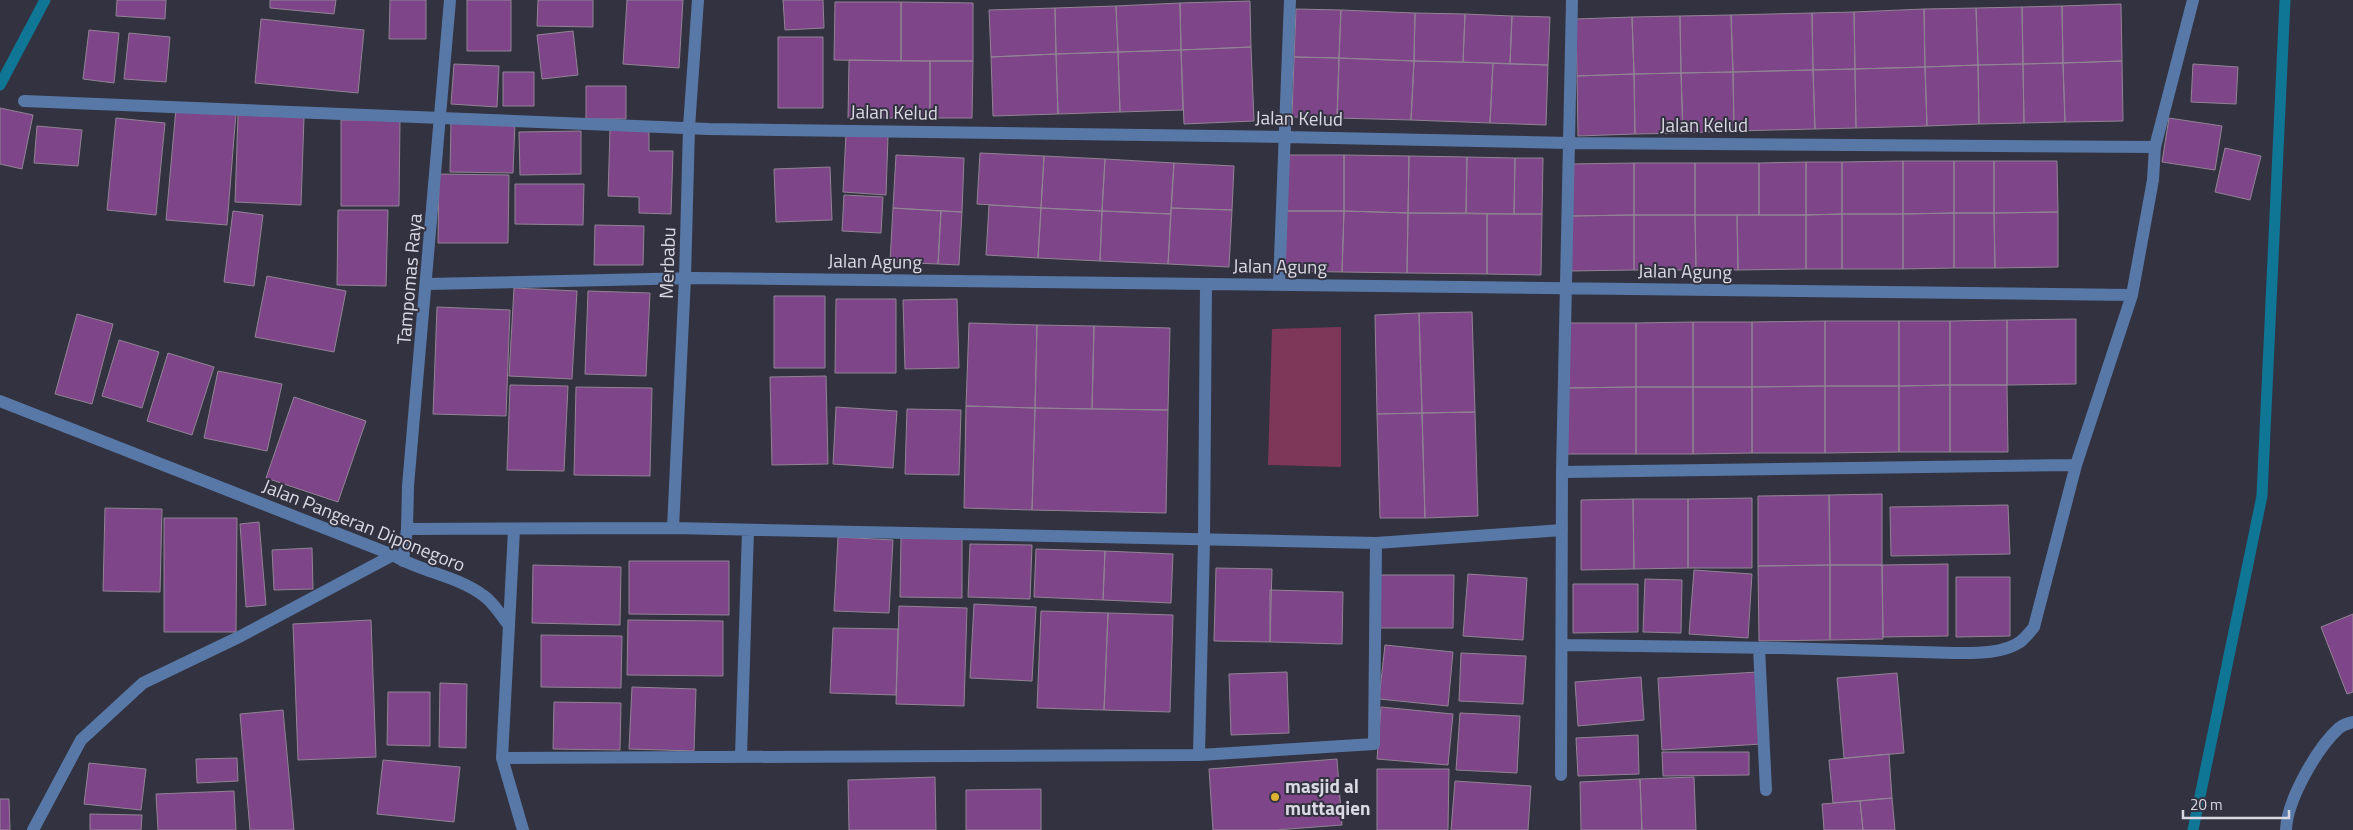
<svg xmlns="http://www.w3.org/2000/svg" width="2353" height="830" viewBox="0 0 2353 830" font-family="'Titillium Web',sans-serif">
<rect width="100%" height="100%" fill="#333240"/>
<path fill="#7f3759" d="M 1341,327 L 1341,467 L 1268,465 L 1272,329 Z"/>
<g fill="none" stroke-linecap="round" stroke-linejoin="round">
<path stroke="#107695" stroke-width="11" d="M 0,85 L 45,0
M 2193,830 L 2262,496 L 2285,0"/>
</g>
<path fill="#7e4689" stroke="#918493" d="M 117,0 L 166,0 L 165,19 L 116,16 Z
M 270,0 L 336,0 L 334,14 L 270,8 Z
M 390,0 L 426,0 L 426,39 L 389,39 Z
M 467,0 L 511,0 L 511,51 L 467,51 Z
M 538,0 L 593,0 L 593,27 L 537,26 Z
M 627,0 L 683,0 L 679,68 L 623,64 Z
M 783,0 L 823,0 L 824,28 L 785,30 Z
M 1250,1 L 1251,47 L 1181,50 L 1180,3 Z
M 835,2 L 901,2 L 901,61 L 834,60 Z
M 901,2 L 973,3 L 973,61 L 901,61 Z
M 1180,3 L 1181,50 L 1118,52 L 1116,6 Z
M 2121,4 L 2122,61 L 2063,63 L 2062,6 Z
M 1116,6 L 1118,52 L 1056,54 L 1055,8 Z
M 2062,6 L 2063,63 L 2023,64 L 2022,7 Z
M 2022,7 L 2023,64 L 1978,65 L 1976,8 Z
M 1055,8 L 1056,54 L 991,57 L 989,10 Z
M 1976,8 L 1978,65 L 1925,67 L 1924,9 Z
M 1296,9 L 1341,10 L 1339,58 L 1294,57 Z
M 1924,9 L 1925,67 L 1855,69 L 1854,12 Z
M 1341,10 L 1415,13 L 1414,61 L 1339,58 Z
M 1854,12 L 1855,69 L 1813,70 L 1812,13 Z
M 1415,13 L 1465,14 L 1463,62 L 1414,61 Z
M 1812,13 L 1813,70 L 1733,72 L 1731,15 Z
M 1465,14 L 1512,16 L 1510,64 L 1463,62 Z
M 1731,15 L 1733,72 L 1681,73 L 1680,16 Z
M 1512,16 L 1550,17 L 1548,65 L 1510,64 Z
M 1680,16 L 1681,73 L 1634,74 L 1632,17 Z
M 1632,17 L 1634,74 L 1577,76 L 1576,19 Z
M 261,19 L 364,30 L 358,93 L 255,83 Z
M 89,30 L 119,33 L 114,83 L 83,79 Z
M 573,31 L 578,75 L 542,79 L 537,35 Z
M 129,33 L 170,37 L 166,82 L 124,79 Z
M 778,37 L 823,37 L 823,108 L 778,108 Z
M 1251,47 L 1254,121 L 1184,124 L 1181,50 Z
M 1181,50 L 1183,110 L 1120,112 L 1118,52 Z
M 1118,52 L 1120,112 L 1058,114 L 1056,54 Z
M 1056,54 L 1058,114 L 993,116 L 991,57 Z
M 1294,57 L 1339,58 L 1337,118 L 1292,117 Z
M 1339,58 L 1414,61 L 1411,120 L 1337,118 Z
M 849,60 L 930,61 L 930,118 L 848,118 Z
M 930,61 L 973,61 L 972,118 L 930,118 Z
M 1414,61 L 1493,63 L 1490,123 L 1411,120 Z
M 2122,61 L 2123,121 L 2065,122 L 2063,63 Z
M 1493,63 L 1548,65 L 1546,125 L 1490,123 Z
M 2063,63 L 2065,122 L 2024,123 L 2023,64 Z
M 454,64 L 499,66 L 497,107 L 451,104 Z
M 2023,64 L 2024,123 L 1979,124 L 1978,65 Z
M 2193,64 L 2238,67 L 2236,104 L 2191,102 Z
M 1978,65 L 1979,124 L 1927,126 L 1925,67 Z
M 1925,67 L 1927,126 L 1856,128 L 1855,69 Z
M 1855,69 L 1856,128 L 1815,129 L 1813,70 Z
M 1813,70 L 1815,129 L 1734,131 L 1733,72 Z
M 503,72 L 534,72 L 534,106 L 503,106 Z
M 1733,72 L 1734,131 L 1683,133 L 1681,73 Z
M 1681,73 L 1683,133 L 1635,134 L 1634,74 Z
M 1634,74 L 1635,134 L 1578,136 L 1577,76 Z
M 586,86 L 626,86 L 626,119 L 586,119 Z
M 0,108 L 33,115 L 22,169 L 0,164 Z
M 176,108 L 236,113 L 227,225 L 166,220 Z
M 238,115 L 304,117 L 301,205 L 235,202 Z
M 116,118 L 165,123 L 156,215 L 107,210 Z
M 2169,118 L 2222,126 L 2215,170 L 2162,162 Z
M 341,120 L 400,120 L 399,206 L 341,206 Z
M 451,121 L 515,122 L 513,173 L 450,172 Z
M 37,126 L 82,130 L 78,166 L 34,163 Z
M 610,129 L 649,130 L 649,151 L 673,151 L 671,214 L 639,213 L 639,197 L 608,196 Z
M 581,131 L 581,174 L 520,175 L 519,132 Z
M 846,134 L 888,136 L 886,195 L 843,192 Z
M 2225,148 L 2261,156 L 2250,200 L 2215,192 Z
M 980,153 L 1044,156 L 1041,208 L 977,204 Z
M 896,155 L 964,158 L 962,212 L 893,208 Z
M 1286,155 L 1344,155 L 1344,211 L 1285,211 Z
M 1344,155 L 1409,156 L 1408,213 L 1344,211 Z
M 1044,156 L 1105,159 L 1102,211 L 1041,208 Z
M 1409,156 L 1467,157 L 1466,213 L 1408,213 Z
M 1467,157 L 1515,158 L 1514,214 L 1466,213 Z
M 1515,158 L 1543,158 L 1542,214 L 1514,214 Z
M 1105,159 L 1174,163 L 1171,214 L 1102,211 Z
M 1903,161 L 1903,214 L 1842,214 L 1842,162 Z
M 1903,161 L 1954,161 L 1954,213 L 1903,214 Z
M 1954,161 L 1994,161 L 1994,213 L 1954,213 Z
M 1994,161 L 2057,161 L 2058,212 L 1994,213 Z
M 1806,162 L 1806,215 L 1759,215 L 1759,163 Z
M 1806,162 L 1842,162 L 1842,214 L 1806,215 Z
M 1174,163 L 1234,166 L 1232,210 L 1171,208 Z
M 1634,163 L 1634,215 L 1571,216 L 1571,164 Z
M 1634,163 L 1695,163 L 1695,215 L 1634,215 Z
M 1695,163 L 1759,163 L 1759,215 L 1695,215 Z
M 830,167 L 832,220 L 776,222 L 774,169 Z
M 439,174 L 509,175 L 508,243 L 438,243 Z
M 515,184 L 584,184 L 583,225 L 515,224 Z
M 844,195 L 883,197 L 881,233 L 842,231 Z
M 989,205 L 1041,208 L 1038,258 L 986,255 Z
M 893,208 L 941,211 L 938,264 L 890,262 Z
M 1041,208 L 1102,211 L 1100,261 L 1038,258 Z
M 1171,208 L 1232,210 L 1229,267 L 1168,264 Z
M 338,210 L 388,210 L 386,286 L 337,285 Z
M 233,211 L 263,215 L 254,286 L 224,282 Z
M 941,211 L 962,212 L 959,265 L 938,264 Z
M 1102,211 L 1171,214 L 1168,264 L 1100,261 Z
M 1285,211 L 1344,211 L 1342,272 L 1284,271 Z
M 1344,211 L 1408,213 L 1407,273 L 1342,272 Z
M 2058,212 L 2058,267 L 1995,268 L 1994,213 Z
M 1408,213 L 1487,214 L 1487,274 L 1407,273 Z
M 1954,213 L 1954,268 L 1903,269 L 1903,214 Z
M 1954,213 L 1994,213 L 1995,268 L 1954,268 Z
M 1487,214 L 1542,214 L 1541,275 L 1487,274 Z
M 1842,214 L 1842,269 L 1806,269 L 1806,215 Z
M 1842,214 L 1903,214 L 1903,269 L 1842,269 Z
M 1634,215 L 1634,270 L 1571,271 L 1571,216 Z
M 1634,215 L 1695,215 L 1696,270 L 1634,270 Z
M 1695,215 L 1737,215 L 1738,270 L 1696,270 Z
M 1737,215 L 1806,215 L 1806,269 L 1738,270 Z
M 595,225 L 644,226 L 643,265 L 594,265 Z
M 267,276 L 346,291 L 334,352 L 255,337 Z
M 514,288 L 577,291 L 572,379 L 509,376 Z
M 588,291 L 650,293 L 646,376 L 585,374 Z
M 774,296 L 825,296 L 825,368 L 774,368 Z
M 836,299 L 896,299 L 896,373 L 835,373 Z
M 957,299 L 959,368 L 905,369 L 903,300 Z
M 437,307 L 510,310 L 506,416 L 433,414 Z
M 1472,312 L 1475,412 L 1422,413 L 1419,313 Z
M 1419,313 L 1422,413 L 1377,414 L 1375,315 Z
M 77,314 L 113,324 L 92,404 L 55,394 Z
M 2076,319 L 2076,384 L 2007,385 L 2007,320 Z
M 2007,320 L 2007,385 L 1950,385 L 1950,321 Z
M 1825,321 L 1825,386 L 1752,387 L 1752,322 Z
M 1825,321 L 1899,321 L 1899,386 L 1825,386 Z
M 1899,321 L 1950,321 L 1950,385 L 1899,386 Z
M 1693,322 L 1693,387 L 1636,387 L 1636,323 Z
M 1693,322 L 1752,322 L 1752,387 L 1693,387 Z
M 969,323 L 1037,325 L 1035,408 L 966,406 Z
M 1566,323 L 1636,323 L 1636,387 L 1566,388 Z
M 1037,325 L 1094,326 L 1092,409 L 1035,408 Z
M 1094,326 L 1170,328 L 1168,410 L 1092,409 Z
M 119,340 L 159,352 L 142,408 L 102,396 Z
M 168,353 L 214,367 L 192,435 L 147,421 Z
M 218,371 L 282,384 L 267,451 L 204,438 Z
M 826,376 L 828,464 L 772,465 L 770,377 Z
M 510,385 L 568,386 L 564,471 L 507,470 Z
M 1950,385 L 2007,385 L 2008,452 L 1950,452 Z
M 1950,385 L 1950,452 L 1899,452 L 1899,386 Z
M 1825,386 L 1899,386 L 1899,452 L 1825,453 Z
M 1825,386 L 1825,453 L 1752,453 L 1752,387 Z
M 576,387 L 652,388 L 650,476 L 574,475 Z
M 1636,387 L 1693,387 L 1693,454 L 1636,454 Z
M 1636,387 L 1636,454 L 1566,454 L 1566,388 Z
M 1693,387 L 1752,387 L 1752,453 L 1693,454 Z
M 294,397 L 366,421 L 338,502 L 266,478 Z
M 966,406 L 1035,408 L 1032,510 L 964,508 Z
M 836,407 L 897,411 L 893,468 L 833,464 Z
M 1035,408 L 1168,410 L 1166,513 L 1032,510 Z
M 907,409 L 961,410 L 959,475 L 905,474 Z
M 1475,412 L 1478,516 L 1425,518 L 1422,413 Z
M 1422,413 L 1425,518 L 1380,518 L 1377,414 Z
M 1882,494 L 1882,565 L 1830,565 L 1829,495 Z
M 1829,495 L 1830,565 L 1758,566 L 1758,496 Z
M 1752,498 L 1752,568 L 1688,568 L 1688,499 Z
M 1633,499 L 1688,499 L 1688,568 L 1634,569 Z
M 1633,499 L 1634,569 L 1581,570 L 1581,500 Z
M 2008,505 L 2010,554 L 1891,556 L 1890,507 Z
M 105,508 L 162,509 L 160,592 L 103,591 Z
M 164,518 L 237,518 L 236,632 L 164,632 Z
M 259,522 L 266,605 L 246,607 L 240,524 Z
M 838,537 L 893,540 L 889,613 L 834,611 Z
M 901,537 L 962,537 L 962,598 L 900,597 Z
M 970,544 L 1032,545 L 1030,599 L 968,597 Z
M 312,548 L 313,589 L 274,590 L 272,550 Z
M 1036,549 L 1105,551 L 1103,600 L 1034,597 Z
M 1105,551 L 1173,554 L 1171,603 L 1103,600 Z
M 629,561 L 729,561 L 729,615 L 629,614 Z
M 1948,564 L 1948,636 L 1883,637 L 1882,565 Z
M 533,565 L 621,567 L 620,625 L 532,623 Z
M 1830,565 L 1882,565 L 1883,639 L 1830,640 Z
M 1830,565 L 1830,640 L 1759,641 L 1758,566 Z
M 1216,568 L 1272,569 L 1270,642 L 1214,641 Z
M 1694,570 L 1752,574 L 1748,638 L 1689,634 Z
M 1468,574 L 1527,578 L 1523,640 L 1463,636 Z
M 1379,575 L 1454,575 L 1453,628 L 1379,628 Z
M 1956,577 L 2010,577 L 2010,636 L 1956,637 Z
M 1645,579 L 1682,580 L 1681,633 L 1643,632 Z
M 1573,584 L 1638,584 L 1638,632 L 1573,633 Z
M 1270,590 L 1343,592 L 1342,644 L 1270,642 Z
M 974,604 L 1036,607 L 1032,681 L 970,678 Z
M 899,606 L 967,608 L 964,706 L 896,704 Z
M 1041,611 L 1108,613 L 1104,710 L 1037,708 Z
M 1108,613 L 1173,615 L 1170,712 L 1104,710 Z
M 2353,614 L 2353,692 L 2347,694 L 2321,627 Z
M 371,620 L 376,757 L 298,760 L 293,624 Z
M 628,620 L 723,621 L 723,676 L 627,675 Z
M 833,628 L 898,629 L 896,695 L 830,693 Z
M 541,635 L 622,636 L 621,688 L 541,687 Z
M 1385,645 L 1453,652 L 1448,706 L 1379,699 Z
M 1461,653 L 1526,656 L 1523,704 L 1459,701 Z
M 1287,672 L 1289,733 L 1231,735 L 1229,674 Z
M 1758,672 L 1762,744 L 1662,750 L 1658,678 Z
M 1897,673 L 1904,753 L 1844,758 L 1837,678 Z
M 1641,677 L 1644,720 L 1578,726 L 1575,682 Z
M 440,683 L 467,684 L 466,748 L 439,747 Z
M 632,687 L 696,689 L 694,751 L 629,749 Z
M 388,692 L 430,692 L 430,746 L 387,745 Z
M 554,702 L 621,703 L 620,750 L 553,749 Z
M 1381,707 L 1453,714 L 1448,765 L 1377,759 Z
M 283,710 L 294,830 L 250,830 L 240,714 Z
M 1460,713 L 1520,716 L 1517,773 L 1456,770 Z
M 1638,735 L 1639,774 L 1578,776 L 1576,738 Z
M 1662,752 L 1749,752 L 1749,775 L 1663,776 Z
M 1889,754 L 1892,798 L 1833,803 L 1829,760 Z
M 237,758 L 238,781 L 197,783 L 196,759 Z
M 1337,759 L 1342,825 L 1275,830 L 1213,830 L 1209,769 Z
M 383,760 L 460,767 L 454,822 L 377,814 Z
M 89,763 L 146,769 L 141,810 L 84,804 Z
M 1377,769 L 1449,769 L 1448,830 L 1377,830 Z
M 935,777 L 936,830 L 849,830 L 848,780 Z
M 1694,777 L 1696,830 L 1642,830 L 1640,779 Z
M 1640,779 L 1642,830 L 1581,830 L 1580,782 Z
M 1455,781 L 1531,786 L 1528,830 L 1451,830 Z
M 1041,789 L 1041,830 L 966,830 L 966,790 Z
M 234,791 L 236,830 L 158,830 L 156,794 Z
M 1892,798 L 1895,830 L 1863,830 L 1860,801 Z
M 0,799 L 9,799 L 10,830 L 0,830 Z
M 1860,801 L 1863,830 L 1824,830 L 1822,804 Z
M 90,814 L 142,815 L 141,830 L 90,830 Z"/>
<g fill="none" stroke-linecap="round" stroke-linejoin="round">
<path stroke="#5879a7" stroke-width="12" d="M 24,101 L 709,129 L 1285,137 L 1570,143 L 2155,147
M 427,284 L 695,278 L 2132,295
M 1206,284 L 1204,540 L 1199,755 L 1374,744 L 1376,543
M 1279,285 L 1290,0
M 0,401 L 393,555 C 421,572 458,576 484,596 C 494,603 501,616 509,625 L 502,758 L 523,830
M 1562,472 L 2076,465
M 673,528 L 685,278 L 689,127 L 698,0
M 407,529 L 673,528 L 1376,543 L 1562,530
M 403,561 L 407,529 L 408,486 L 450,0
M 509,625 L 514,530
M 1563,645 L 1781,648 L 1954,653 C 1975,653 2002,654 2020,642 C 2025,638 2030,632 2034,627 L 2076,465 L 2132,295 L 2153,180 L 2155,147 L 2193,0
M 1759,648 L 1766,790
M 741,756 L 748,530
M 502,758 L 1199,755
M 1561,775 L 1562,472 L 1572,0
M 33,830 L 81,740 L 143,683 L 241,636 L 393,555
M 2286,830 C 2287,800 2317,748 2339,728 C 2343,725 2348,723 2353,722"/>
</g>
<circle fill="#ddb133" stroke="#333240" stroke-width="2" cx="1275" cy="797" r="5"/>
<g text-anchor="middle" stroke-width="4" stroke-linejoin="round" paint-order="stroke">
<g font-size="19" fill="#dad9e3" stroke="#333240">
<text transform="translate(894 112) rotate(1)" y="7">Jalan Kelud</text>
<text transform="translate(1299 118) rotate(1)" y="7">Jalan Kelud</text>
<text x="1704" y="132">Jalan Kelud</text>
<text transform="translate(875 261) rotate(1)" y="7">Jalan Agung</text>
<text transform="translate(667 263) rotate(-88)" y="7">Merbabu</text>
<text transform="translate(1280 266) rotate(1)" y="7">Jalan Agung</text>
<text transform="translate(1685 271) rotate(1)" y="7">Jalan Agung</text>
<text transform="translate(409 279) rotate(-85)" y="7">Tampomas Raya</text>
<text transform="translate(364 525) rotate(22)" y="7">Jalan Pangeran Diponegoro</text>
</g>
<g font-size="19" font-weight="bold" fill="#dad9e3" stroke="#333240" text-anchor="start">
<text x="1285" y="793">masjid al<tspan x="1285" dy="22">muttaqien</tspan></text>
</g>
</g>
<path d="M2183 810v8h106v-8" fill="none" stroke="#dad9e3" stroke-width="2.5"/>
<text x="2190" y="810" font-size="15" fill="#dad9e3" stroke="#333240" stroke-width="4" paint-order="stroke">20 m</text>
</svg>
